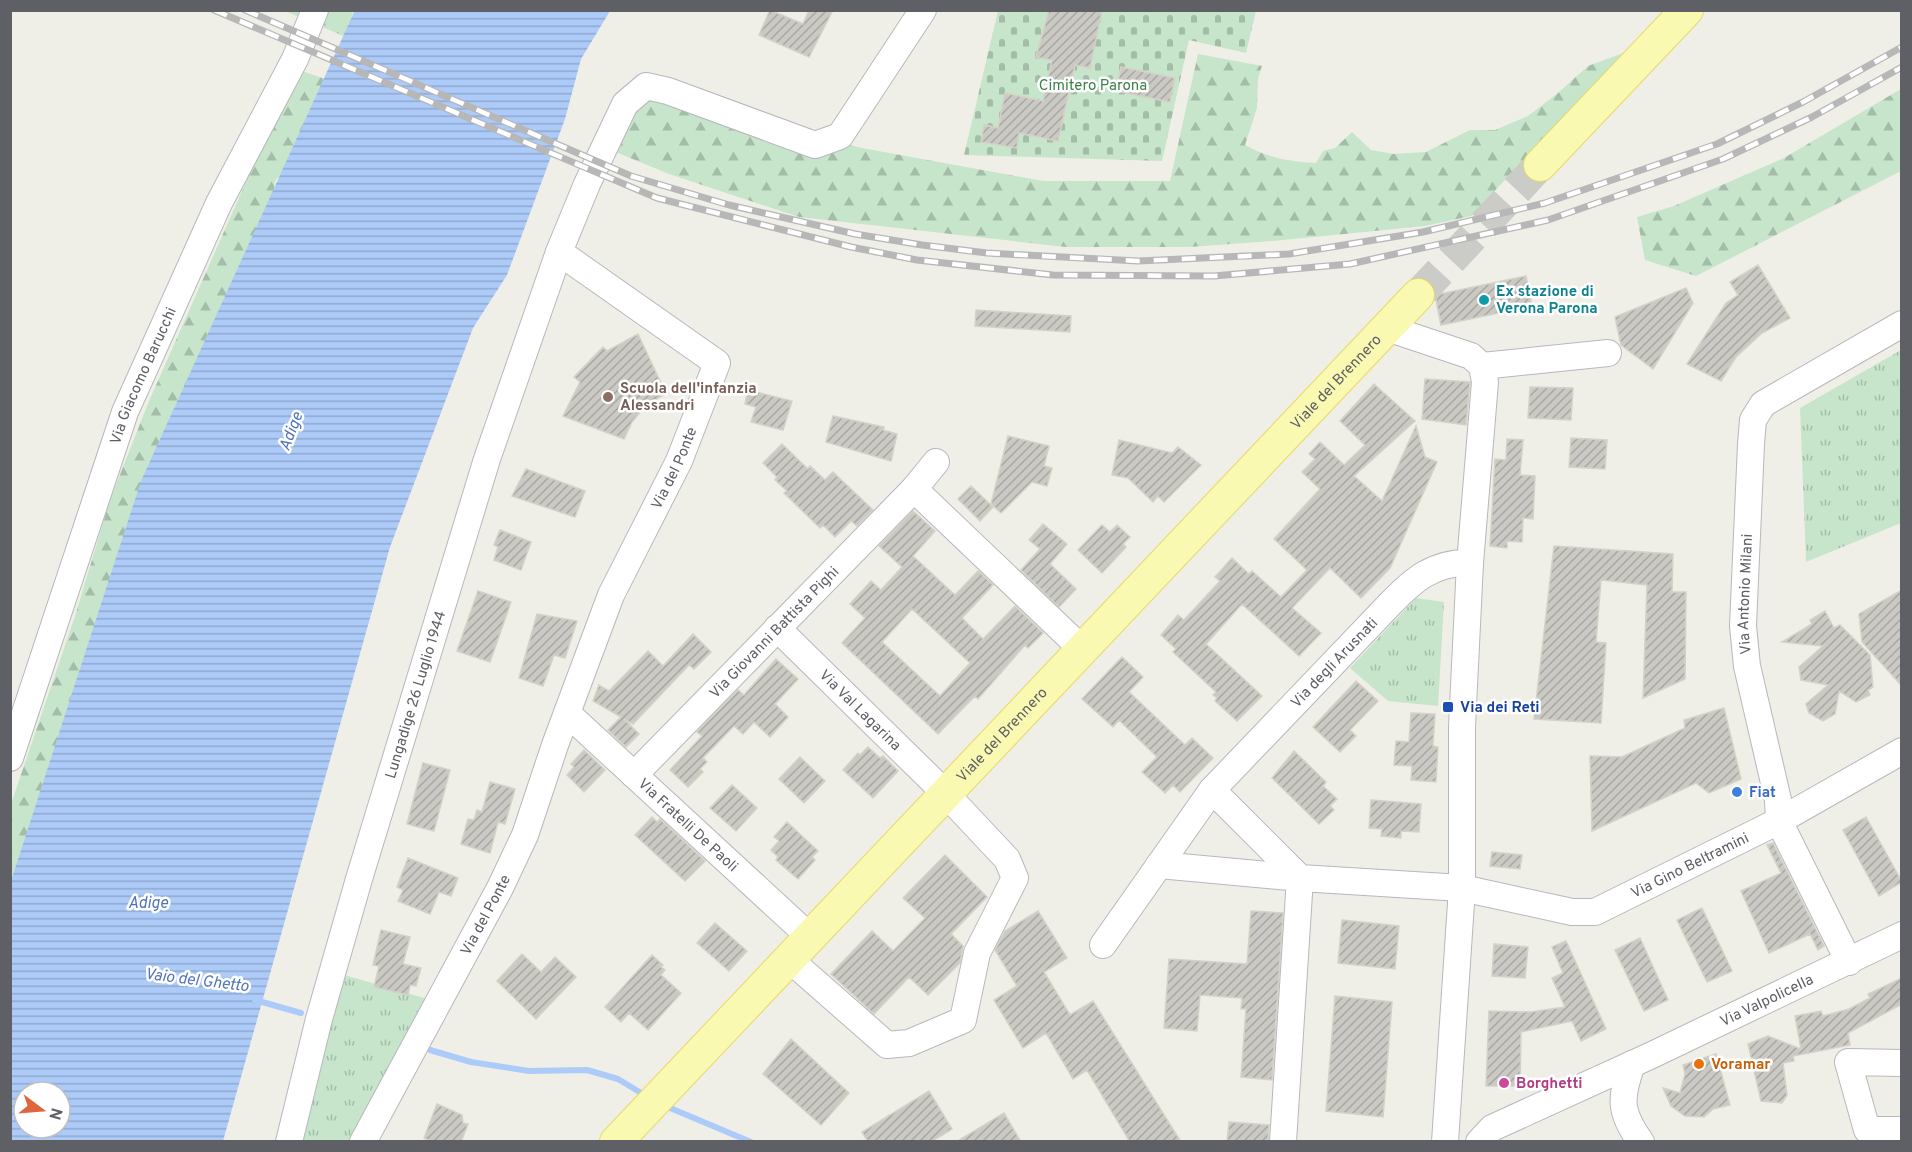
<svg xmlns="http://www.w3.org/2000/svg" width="1912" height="1152" viewBox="0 0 1912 1152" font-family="Overpass,sans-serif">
<defs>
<pattern id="forest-firs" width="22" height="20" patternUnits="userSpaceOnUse" patternTransform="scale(1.5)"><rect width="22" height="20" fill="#c6e5cb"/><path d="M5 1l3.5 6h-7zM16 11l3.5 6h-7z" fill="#a4bda9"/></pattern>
<pattern id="cemetery-stones" width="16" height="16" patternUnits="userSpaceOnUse" patternTransform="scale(1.5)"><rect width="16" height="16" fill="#c6e5cb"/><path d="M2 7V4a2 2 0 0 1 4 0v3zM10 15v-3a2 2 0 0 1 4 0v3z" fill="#a4bda9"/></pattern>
<pattern id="park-tufts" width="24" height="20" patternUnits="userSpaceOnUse" patternTransform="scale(1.5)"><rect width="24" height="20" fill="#c6e5cb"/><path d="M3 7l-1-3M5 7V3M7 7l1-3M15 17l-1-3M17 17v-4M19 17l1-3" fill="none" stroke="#a4bda9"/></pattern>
<pattern id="water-rules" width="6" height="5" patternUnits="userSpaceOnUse" patternTransform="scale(1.5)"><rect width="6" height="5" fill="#adcbf9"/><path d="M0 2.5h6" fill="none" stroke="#90a8cd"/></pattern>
<pattern id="building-hatch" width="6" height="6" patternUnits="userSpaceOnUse" patternTransform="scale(1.5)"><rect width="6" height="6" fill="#cbc9c4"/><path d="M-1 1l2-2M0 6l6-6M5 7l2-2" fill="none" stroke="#a8a7a3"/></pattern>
</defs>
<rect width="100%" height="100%" fill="#efefe7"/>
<path fill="url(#forest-firs)" d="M 285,11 L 353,11 L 348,38 Z
M 1626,52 L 1471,216 L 1425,226 L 1273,241 L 1189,247 L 1066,247 L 799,217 L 669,174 L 606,148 L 630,94 L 658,97 L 862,148 L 1043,181 L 1170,181 L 1198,54 L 1262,66 L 1258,78 L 1257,108 L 1245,145 C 1269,158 1289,162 1316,163 L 1323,151 L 1335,148 L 1352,132 L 1371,150 L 1393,154 L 1426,152 L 1470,130 L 1495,130 L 1528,116 L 1558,93 L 1588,66 Z
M 296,69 L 331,81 L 289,166 L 275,181 L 272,203 L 11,943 L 11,804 L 75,616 L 110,500 L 149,401 Z
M 1901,89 L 1901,171 L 1696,276 L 1645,260 L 1637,217 L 1674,206 L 1784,158 Z"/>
<path fill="url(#cemetery-stones)" d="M 998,11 L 1256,11 L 1246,53 L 1189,40 L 1162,161 L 964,155 Z"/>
<path fill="url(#park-tufts)" d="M 1901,350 L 1901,523 L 1806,562 L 1800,408 Z
M 1416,598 L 1444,602 L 1438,706 L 1388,701 L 1350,668 Z
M 341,974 L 431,1000 L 349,1141 L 299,1142 Z"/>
<path fill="url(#water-rules)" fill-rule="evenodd" d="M 355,10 L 610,11 L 581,59 L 565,119 L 507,275 L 473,328 L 390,547 L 223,1141 L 11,1141 L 11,881 L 141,481 ZM 24,1092 L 60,1092 L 60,1128 L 24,1128 Z"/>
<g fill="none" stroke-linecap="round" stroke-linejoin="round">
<path stroke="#adcbf9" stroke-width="6" d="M 255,1000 L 301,1013
M 430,1050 L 471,1062 L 529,1071 L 587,1070 L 618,1079 L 646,1096
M 663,1105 L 751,1142"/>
</g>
<path fill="url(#building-hatch)" stroke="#d4d2c6" stroke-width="1.5" fill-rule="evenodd" d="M 770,10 L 803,24 L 809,10 L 833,10 L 809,57 L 759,35 Z
M 1049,10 L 1102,10 L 1090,68 L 1075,65 L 1058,141 L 1019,133 L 1017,148 L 981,142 L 984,125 L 998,128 L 1005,93 L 1043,101 L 1052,60 L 1036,57 Z
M 1121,67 L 1175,78 L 1170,102 L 1116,91 Z
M 1758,265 L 1790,318 L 1762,333 L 1736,357 L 1721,381 L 1687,364 L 1726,303 L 1738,295 L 1730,282 Z
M 1526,276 L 1532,306 L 1441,325 L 1435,295 Z
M 1686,288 L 1693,303 L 1653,369 L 1621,345 L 1615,317 Z
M 976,310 L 1071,316 L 1070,332 L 975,326 Z
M 638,334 L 666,394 L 647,404 L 632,422 L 624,439 L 563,416 L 580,382 L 574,377 L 603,347 L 607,351 Z
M 1425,379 L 1470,382 L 1466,425 L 1422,419 Z
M 1374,384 L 1415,421 L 1354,476 L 1382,501 L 1416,426 L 1425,457 L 1437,462 L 1390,568 L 1361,598 L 1330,568 L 1292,608 L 1321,633 L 1299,656 L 1242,604 L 1206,644 L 1262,696 L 1237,721 L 1215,701 L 1217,698 L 1213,695 L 1216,692 L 1173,652 L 1176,649 L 1161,635 L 1178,615 L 1184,620 L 1220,581 L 1215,577 L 1232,558 L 1249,574 L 1252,571 L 1281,597 L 1307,570 L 1274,539 L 1320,489 L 1302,472 L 1315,459 L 1309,454 L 1320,442 L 1344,465 L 1365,445 L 1340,421 Z
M 1530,387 L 1573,388 L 1571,420 L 1528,418 Z
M 748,390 L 792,401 L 783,430 L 751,422 L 756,407 L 745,404 Z
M 833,416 L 884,427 L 883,430 L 897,434 L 891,461 L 826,442 Z
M 1008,436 L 1049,446 L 1044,466 L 1052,468 L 1047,486 L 1032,482 L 1001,513 L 991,504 Z
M 1571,438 L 1607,440 L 1605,469 L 1569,467 Z
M 1507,439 L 1523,440 L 1520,475 L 1535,476 L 1533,519 L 1523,518 L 1522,542 L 1507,541 L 1507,548 L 1490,546 L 1495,459 L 1506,460 Z
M 1119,440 L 1172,453 L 1178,447 L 1201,465 L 1164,502 L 1158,496 L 1153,502 L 1128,478 L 1112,475 Z
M 782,444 L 808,469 L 810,466 L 825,480 L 833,472 L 873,510 L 857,526 L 851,521 L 835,537 L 823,525 L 820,528 L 784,493 L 787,491 L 775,480 L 777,477 L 763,463 Z
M 526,469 L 585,491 L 575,517 L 512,496 Z
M 971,486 L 993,507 L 980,521 L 958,499 Z
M 913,511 L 935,531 L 913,556 L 955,595 L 978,571 L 993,585 L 962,618 L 983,639 L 1015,606 L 1043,633 L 1028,648 L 1025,645 L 978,699 L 975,696 L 938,734 L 842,643 L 865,618 L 850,604 L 871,581 L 881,590 L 902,567 L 879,546 ZM 912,609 L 970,663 L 940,696 L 882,642 Z
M 1043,524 L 1067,544 L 1050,564 L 1076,589 L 1059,607 L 1021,570 L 1040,549 L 1029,540 Z
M 1102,525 L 1110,532 L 1117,525 L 1130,537 L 1123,544 L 1126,547 L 1102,573 L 1078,550 Z
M 500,530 L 531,542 L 521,570 L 494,560 L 498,547 L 494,545 Z
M 1554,546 L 1673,554 L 1672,592 L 1686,592 L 1685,679 L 1643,698 L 1647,585 L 1601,580 L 1596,642 L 1606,643 L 1601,723 L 1534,719 Z
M 1902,590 L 1902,686 L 1862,642 L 1859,614 Z
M 478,591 L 511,602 L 490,662 L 457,651 Z
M 1825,611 L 1834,628 L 1840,625 L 1870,655 L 1873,687 L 1868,690 L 1870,695 L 1856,702 L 1839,691 L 1835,714 L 1823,721 L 1809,713 L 1806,704 L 1828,685 L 1801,680 L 1799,667 L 1823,646 L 1782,642 L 1812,624 L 1810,620 Z
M 537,614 L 577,621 L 565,658 L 554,655 L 543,686 L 519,678 Z
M 693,634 L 711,652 L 694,669 L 689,665 L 633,724 L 624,719 L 639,734 L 626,747 L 608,730 L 621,717 L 593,701 L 599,685 L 609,691 L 648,651 L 663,666 Z
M 1122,657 L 1143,677 L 1129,692 L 1185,745 L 1192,738 L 1213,758 L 1180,792 L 1173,785 L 1165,793 L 1142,772 L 1157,757 L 1119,720 L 1113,727 L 1082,699 Z
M 776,659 L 798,679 L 775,704 L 788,717 L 770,737 L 754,722 L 743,734 L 734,726 L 703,758 L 707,762 L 700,769 L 703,772 L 688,787 L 670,770 L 702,736 L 697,732 L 738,690 L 744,695 Z
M 1356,681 L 1378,701 L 1350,730 L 1356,736 L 1340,752 L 1313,727 Z
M 1724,708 L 1741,779 L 1709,793 L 1696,783 L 1592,831 L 1590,756 L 1622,757 L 1685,728 L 1684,720 Z
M 1411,713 L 1435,714 L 1433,746 L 1438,747 L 1436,782 L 1411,780 L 1412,766 L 1394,765 L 1396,741 L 1409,742 Z
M 868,747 L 880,758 L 883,756 L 898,771 L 873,798 L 843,770 L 858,753 L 860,755 Z
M 584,750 L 605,770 L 584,792 L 567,775 L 574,767 L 571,764 Z
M 1294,751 L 1326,782 L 1323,786 L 1337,799 L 1330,806 L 1334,810 L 1319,824 L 1272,778 Z
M 800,757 L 825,781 L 804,803 L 779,779 Z
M 423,763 L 450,770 L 434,831 L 407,824 Z
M 490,782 L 515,789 L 505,824 L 498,822 L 490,853 L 461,844 L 468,819 L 474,820 L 477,810 L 482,812 Z
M 732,785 L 757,808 L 736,831 L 710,808 Z
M 1371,800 L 1421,804 L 1419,832 L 1401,831 L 1401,838 L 1381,836 L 1382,829 L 1369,828 Z
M 652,817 L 657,822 L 660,819 L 705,861 L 685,881 L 635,835 Z
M 1866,817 L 1902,882 L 1879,896 L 1843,830 Z
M 787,822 L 818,851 L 812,857 L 815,860 L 798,879 L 776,860 L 778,857 L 771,850 L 779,841 L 774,837 Z
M 1773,843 L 1824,946 L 1818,950 L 1810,934 L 1769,953 L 1741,891 L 1781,873 L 1767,845 Z
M 1492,852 L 1522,855 L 1520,869 L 1490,866 Z
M 945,855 L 987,897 L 951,934 L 963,946 L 960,963 L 928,995 L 909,977 L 874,1014 L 831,974 L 872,931 L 893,951 L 925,918 L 903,898 Z
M 408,858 L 458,878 L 451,896 L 439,892 L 430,914 L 398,901 L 403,890 L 397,887 Z
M 1702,908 L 1732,971 L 1707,982 L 1677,920 Z
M 1038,911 L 1067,958 L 1044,972 L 1070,1015 L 1093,1001 L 1181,1142 L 1130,1142 L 1087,1070 L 1073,1079 L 1046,1033 L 1023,1048 L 994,1000 L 1017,986 L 995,950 L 1005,931 Z
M 1251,911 L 1283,913 L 1272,1080 L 1241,1077 L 1246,1009 L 1241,1009 L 1242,998 L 1200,995 L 1197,1031 L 1164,1028 L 1169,959 L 1247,964 Z
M 1342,920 L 1399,926 L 1395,969 L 1338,963 Z
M 715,923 L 747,951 L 729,971 L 697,943 Z
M 381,930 L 410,937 L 403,964 L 421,968 L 416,986 L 410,985 L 408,995 L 374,987 L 379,966 L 373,965 Z
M 1640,938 L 1668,1000 L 1644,1011 L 1615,950 Z
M 1566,941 L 1606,1029 L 1581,1041 L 1572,1021 L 1521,1032 L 1520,1086 L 1486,1086 L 1489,1011 L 1531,1012 L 1565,1007 L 1552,978 L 1563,973 L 1552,947 Z
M 1494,944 L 1528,947 L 1525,978 L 1492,976 Z
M 522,954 L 541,972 L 555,957 L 576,977 L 536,1019 L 497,981 Z
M 652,955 L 663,965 L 661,967 L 665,970 L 661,975 L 681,993 L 648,1030 L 629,1013 L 621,1022 L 605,1007 Z
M 1902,978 L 1902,1004 L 1848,1033 L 1850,1045 L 1793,1056 L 1794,1061 L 1783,1063 L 1787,1095 L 1782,1103 L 1761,1101 L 1748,1044 L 1768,1036 L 1801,1049 L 1795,1016 L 1821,1011 L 1823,1016 L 1849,1009 L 1870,998 L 1868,994 Z
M 1335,996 L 1392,1002 L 1383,1117 L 1326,1111 Z
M 791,1039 L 849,1093 L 821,1125 L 763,1074 Z
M 1716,1054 L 1730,1105 L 1713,1109 L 1704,1117 L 1685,1116 L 1671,1106 L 1663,1088 L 1680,1093 L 1685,1074 L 1683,1065 Z
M 929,1091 L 952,1129 L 931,1142 L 868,1142 L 862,1132 Z
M 437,1104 L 462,1115 L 463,1123 L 468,1124 L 461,1142 L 433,1142 L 424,1138 Z
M 1004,1113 L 1021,1142 L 956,1142 Z
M 1229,1122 L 1269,1125 L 1268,1142 L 1227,1142 Z"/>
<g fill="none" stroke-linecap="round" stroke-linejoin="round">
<path stroke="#cbcbc7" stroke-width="32" stroke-dasharray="32 16" stroke-linecap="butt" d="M 1418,295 L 1540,165"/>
<g stroke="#b7b8bc" stroke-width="28">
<g id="minor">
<path d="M 1387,328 L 1471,356 L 1482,366 L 1485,382 L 1470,563 L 1462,727 L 1462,888 L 1445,1142"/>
<path d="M 1482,366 L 1608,353"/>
<path d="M 914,489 L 1082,649"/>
<path id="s1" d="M 777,628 L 945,793 L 1007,859 L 1015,878 L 977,953 L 963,1020 L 909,1043 L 887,1045 L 789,959"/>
<path id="s2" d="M 567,713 L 810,937"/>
<path id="s3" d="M 10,758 L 125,412 L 219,203 L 295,59 L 315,10"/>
<path id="s4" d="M 634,775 L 914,489 L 936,462"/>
<path id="s5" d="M 1212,790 L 1300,878 L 1462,888 L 1572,912 L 1595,912 L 1779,821 L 1902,751"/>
<path d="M 1159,865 L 1300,878 L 1283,1142"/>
<path id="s6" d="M 1103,945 L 1212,790 L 1389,605 C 1413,580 1433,562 1470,563"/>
<path id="s7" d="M 1849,962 L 1779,821 L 1778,800 L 1747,666 L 1743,626 L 1751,444 L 1753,420 L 1763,404 L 1902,324"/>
<path d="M 1902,1063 L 1848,1062 L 1867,1130 L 1902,1130"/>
<path d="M 1632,1064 C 1620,1098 1619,1112 1641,1142"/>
<path id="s8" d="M 289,1142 L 319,1019 L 359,879 L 487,459 L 559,252 L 587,184 L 625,104 L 646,86 L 668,91 L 815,145 L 840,136 L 923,10"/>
<path id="s9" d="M 363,1142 L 500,888 L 525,835 L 555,745 L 611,595 L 679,461 L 717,363 L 559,252"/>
<path id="s10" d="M 1479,1142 L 1492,1128 L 1652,1055 L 1902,935"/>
</g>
</g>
<g stroke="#e8d968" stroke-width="34">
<g id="major">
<path d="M 1540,165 L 1687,10"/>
<path id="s11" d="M 616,1142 L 1418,295"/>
</g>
</g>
<use href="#minor" stroke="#fff" stroke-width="26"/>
<use href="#major" stroke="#f9f9b2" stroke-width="32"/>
<g stroke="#b7b7b8" stroke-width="7">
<path id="rail" d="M 214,10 L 657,198 L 851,247 L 917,260 L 1053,275 L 1214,276 L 1350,264 L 1548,220 L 1723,159 L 1812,117 L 1902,67
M 245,10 L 631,176 L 729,205 L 855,234 L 922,245 L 987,253 L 1138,261 L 1289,254 L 1423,232 L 1545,203 L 1717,144 L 1803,102 L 1902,47"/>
</g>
<use href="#rail" stroke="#fff" stroke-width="4.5" stroke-dasharray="14" stroke-linecap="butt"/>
</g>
<circle fill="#0f9aa8" stroke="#fff" stroke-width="2" cx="1484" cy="300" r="6"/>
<circle fill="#8d6e63" stroke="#fff" stroke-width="2" cx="608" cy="397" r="6"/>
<rect fill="#1a4fb4" stroke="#fff" stroke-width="2" x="1442" y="701" width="12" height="12" rx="3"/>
<circle fill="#3f7fe0" stroke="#fff" stroke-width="2" cx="1737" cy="792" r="6"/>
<circle fill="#e8710a" stroke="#fff" stroke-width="2" cx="1699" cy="1064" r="6"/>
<circle fill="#d1479c" stroke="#fff" stroke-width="2" cx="1504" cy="1083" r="6"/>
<g text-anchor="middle" stroke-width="5" stroke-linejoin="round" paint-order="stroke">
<g font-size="15" fill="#3b804a" stroke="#fff">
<text x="1093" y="90">Cimitero Parona</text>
</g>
<g font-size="15" font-weight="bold" fill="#0d838f" stroke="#fff" text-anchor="start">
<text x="1496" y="296">Ex stazione di<tspan x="1496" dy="17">Verona Parona</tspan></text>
</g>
<g font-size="15" fill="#5e6066" stroke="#fff">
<text dy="5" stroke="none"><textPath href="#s3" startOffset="405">Via Giacomo Barucchi</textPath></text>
<text dy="5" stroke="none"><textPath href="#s11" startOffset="1047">Viale del Brennero</textPath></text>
<text dy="5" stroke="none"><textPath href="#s9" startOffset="744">Via del Ponte</textPath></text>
<text dy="5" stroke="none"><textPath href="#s7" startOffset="388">Via Antonio Milani</textPath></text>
<text dy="5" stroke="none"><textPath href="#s4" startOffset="200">Via Giovanni Battista Pighi</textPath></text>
<text dy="5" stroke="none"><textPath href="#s6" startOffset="366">Via degli Arusnati</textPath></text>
<text dy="5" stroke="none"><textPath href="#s8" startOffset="465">Lungadige 26 Luglio 1944</textPath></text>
<text dy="5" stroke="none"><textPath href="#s1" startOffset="117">Via Val Lagarina</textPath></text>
<text dy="5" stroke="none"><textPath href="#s11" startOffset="561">Viale del Brennero</textPath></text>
<text dy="5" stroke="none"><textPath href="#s2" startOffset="165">Via Fratelli De Paoli</textPath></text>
<text dy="5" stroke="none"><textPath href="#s5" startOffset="528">Via Gino Beltramini</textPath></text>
<text dy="5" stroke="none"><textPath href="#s9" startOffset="258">Via del Ponte</textPath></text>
<text dy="5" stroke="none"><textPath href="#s10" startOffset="322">Via Valpolicella</textPath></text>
</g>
<g font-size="15" font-weight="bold" fill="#785e54" stroke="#fff" text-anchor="start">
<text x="620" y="393">Scuola dell'infanzia<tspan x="620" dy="17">Alessandri</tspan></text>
</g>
<g font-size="15" font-weight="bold" fill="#164399" stroke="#fff" text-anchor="start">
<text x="1460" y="712">Via dei Reti</text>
</g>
<g font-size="15" font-weight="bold" fill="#366cbe" stroke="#fff" text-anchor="start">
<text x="1749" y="797">Fiat</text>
</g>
<g font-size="15" font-weight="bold" fill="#c56008" stroke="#fff" text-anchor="start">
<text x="1711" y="1069">Voramar</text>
</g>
<g font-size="15" font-weight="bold" fill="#b23c85" stroke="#fff" text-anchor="start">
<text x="1516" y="1088">Borghetti</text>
</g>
<g font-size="16" font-style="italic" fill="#5073bc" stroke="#fff">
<text transform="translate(290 431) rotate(-69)" y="6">Adige</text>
<text x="148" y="908">Adige</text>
<text transform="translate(197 979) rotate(7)" y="6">Vaio del Ghetto</text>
</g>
</g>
<rect width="1912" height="1152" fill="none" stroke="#5e6066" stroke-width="24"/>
<g transform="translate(42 1110) rotate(106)"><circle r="28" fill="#ffffff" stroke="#bfbfc2" stroke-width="1.5"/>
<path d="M0-4.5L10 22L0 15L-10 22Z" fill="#dd663f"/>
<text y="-9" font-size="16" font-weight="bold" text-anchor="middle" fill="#5e6066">N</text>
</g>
</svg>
